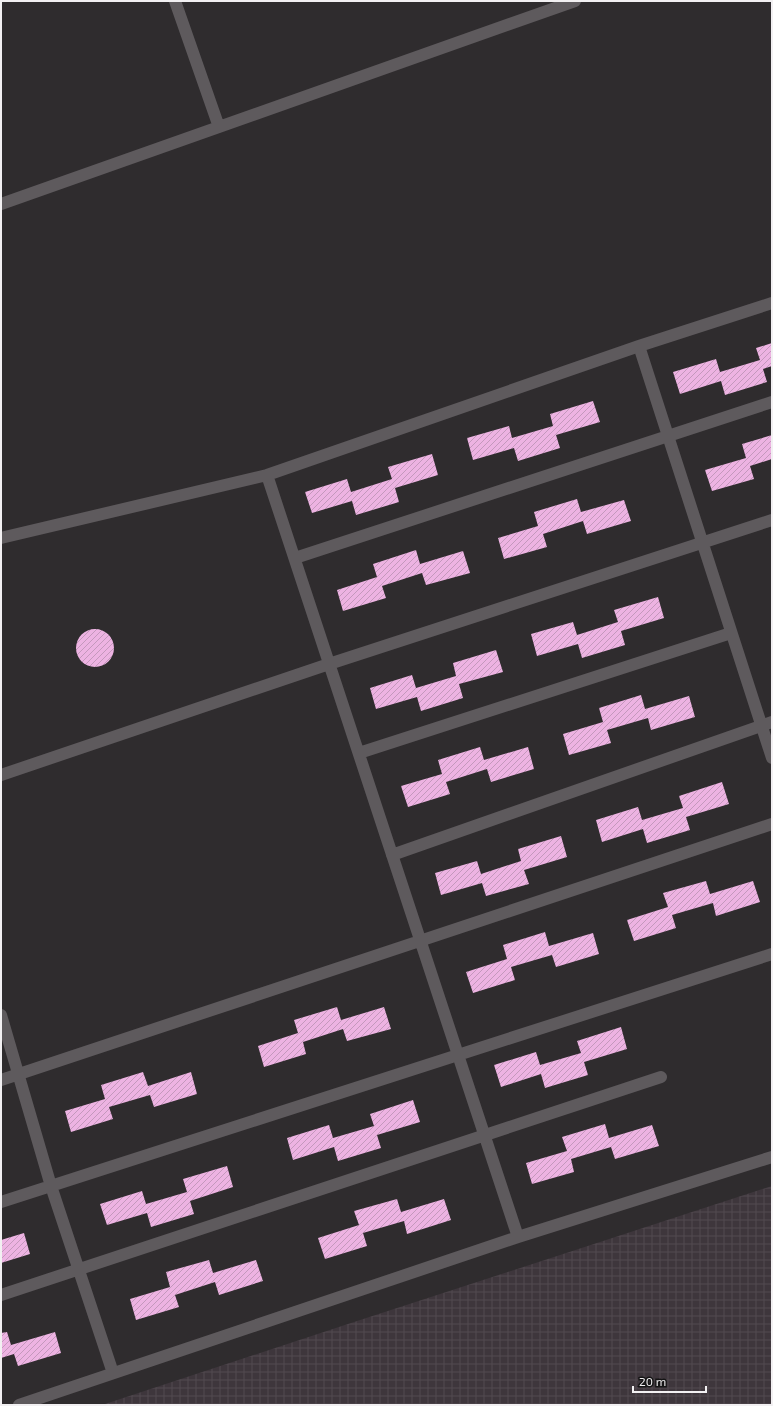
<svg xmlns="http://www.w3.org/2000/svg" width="773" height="1406" viewBox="0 0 773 1406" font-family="'Exo 2',sans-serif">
<defs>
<pattern id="industrial-grid" width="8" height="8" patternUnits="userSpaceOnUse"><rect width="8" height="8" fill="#3e363c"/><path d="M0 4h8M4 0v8" fill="none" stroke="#514a4f"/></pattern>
<pattern id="building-hatch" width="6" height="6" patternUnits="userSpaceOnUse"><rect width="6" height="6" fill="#edb3e2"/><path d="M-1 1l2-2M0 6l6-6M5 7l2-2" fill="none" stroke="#c498bc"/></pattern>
</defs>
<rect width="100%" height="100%" fill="#2f2c2e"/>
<path fill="url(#industrial-grid)" d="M 772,1186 L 772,1405 L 102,1405 L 351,1323 Z"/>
<path fill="url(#building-hatch)" d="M 772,343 L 772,366 L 763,369 L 767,382 L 725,395 L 721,381 L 680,394 L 673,372 L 716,359 L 720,372 L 760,360 L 756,348 Z
M 593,401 L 600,422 L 556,435 L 560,448 L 518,461 L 514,448 L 473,460 L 467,438 L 509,426 L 512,438 L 553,426 L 550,414 Z
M 772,435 L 772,459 L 750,466 L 754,479 L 712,491 L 705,470 L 746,458 L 742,444 Z
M 432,454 L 438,475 L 395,488 L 399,502 L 356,515 L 352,501 L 312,513 L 305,492 L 347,479 L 351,492 L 392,479 L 388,467 Z
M 577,499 L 581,512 L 624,500 L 631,521 L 587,534 L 583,521 L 543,534 L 547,547 L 504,559 L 498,538 L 538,526 L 534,512 Z
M 416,550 L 420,564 L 463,551 L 470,573 L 426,585 L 422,573 L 382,586 L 386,598 L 343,611 L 337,590 L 377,577 L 373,564 Z
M 658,597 L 664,618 L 621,631 L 625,645 L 582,658 L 578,644 L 537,656 L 531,634 L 573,622 L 577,635 L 618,622 L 614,610 Z
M76 648a19 19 0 1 1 38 0a19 19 0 1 1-38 0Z
M 496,650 L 503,672 L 459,684 L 463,698 L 421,711 L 417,697 L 376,709 L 370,688 L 412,675 L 416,688 L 456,676 L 453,663 Z
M 641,695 L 645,709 L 689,696 L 695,717 L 651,730 L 648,718 L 607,730 L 611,743 L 569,755 L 563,734 L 603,722 L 599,708 Z
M 480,747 L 484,760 L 528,747 L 534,769 L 491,782 L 487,769 L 446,782 L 450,794 L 408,807 L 401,786 L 442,774 L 438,760 Z
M 722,782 L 729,804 L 686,817 L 690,830 L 647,843 L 643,829 L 602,842 L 596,820 L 638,807 L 642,820 L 683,808 L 679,796 Z
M 561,836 L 567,857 L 524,870 L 529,884 L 486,896 L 482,883 L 441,895 L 435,873 L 477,861 L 481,874 L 521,861 L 518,849 Z
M 706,881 L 710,894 L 753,881 L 760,902 L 716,916 L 713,903 L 672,915 L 676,928 L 634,941 L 627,920 L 668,907 L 663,893 Z
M 545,932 L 549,946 L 593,933 L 599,954 L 556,967 L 552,955 L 511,967 L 515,980 L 473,993 L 466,972 L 507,959 L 503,945 Z
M 337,1007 L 341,1020 L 384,1007 L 391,1029 L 347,1041 L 343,1029 L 303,1042 L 306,1054 L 264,1067 L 258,1046 L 298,1033 L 294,1020 Z
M 621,1027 L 627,1049 L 584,1062 L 588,1075 L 545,1088 L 541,1074 L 501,1087 L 494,1065 L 536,1052 L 540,1065 L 581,1053 L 577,1041 Z
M 143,1072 L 148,1086 L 191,1072 L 197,1094 L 154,1107 L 150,1095 L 109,1107 L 113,1119 L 71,1132 L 65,1111 L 105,1099 L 101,1085 Z
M 413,1100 L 420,1122 L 377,1135 L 381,1148 L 338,1161 L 334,1147 L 293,1160 L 287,1138 L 329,1125 L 333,1138 L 374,1126 L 370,1114 Z
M 605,1124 L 609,1138 L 652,1125 L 659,1146 L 615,1159 L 611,1147 L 571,1159 L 574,1172 L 532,1184 L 526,1163 L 567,1151 L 562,1137 Z
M 227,1166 L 233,1187 L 190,1201 L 194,1214 L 151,1227 L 147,1213 L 107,1225 L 100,1204 L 142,1191 L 146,1204 L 187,1192 L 183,1179 Z
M 397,1199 L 401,1212 L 444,1199 L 451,1220 L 407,1234 L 404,1221 L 363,1233 L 367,1246 L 325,1259 L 318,1238 L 359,1225 L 354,1211 Z
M 24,1233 L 30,1254 L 1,1263 L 1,1240 Z
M 209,1260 L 213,1273 L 256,1260 L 263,1281 L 219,1295 L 215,1282 L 175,1295 L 179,1307 L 136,1320 L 130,1299 L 170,1287 L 166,1272 Z
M 7,1332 L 11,1345 L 55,1332 L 61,1353 L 18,1366 L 14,1354 L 1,1358 L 1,1333 Z"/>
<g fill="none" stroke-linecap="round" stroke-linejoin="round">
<path stroke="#5e5a5d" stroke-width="12" d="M 175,1 L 219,127
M 1,204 L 575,1
M 639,346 L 772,758
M 267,475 L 518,1237
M 1,538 L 267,475 L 639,346 L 772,303
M 295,558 L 772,402
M 359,753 L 731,633
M 1,775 L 329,664 L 772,520
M 392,855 L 772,722
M 1,1015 L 51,1186 L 113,1373
M 1,1080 L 772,824
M 1,1202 L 772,954
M 1,1295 L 661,1077
M 19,1405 L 518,1237 L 772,1157"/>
</g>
<rect width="773" height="1406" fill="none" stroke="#f2f0f2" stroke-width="4"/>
<path d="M633 1386v6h73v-6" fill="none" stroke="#f2f0f2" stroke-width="2"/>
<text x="639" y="1386" font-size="12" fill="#f2f0f2" stroke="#161516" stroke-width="3" paint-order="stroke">20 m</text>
</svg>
